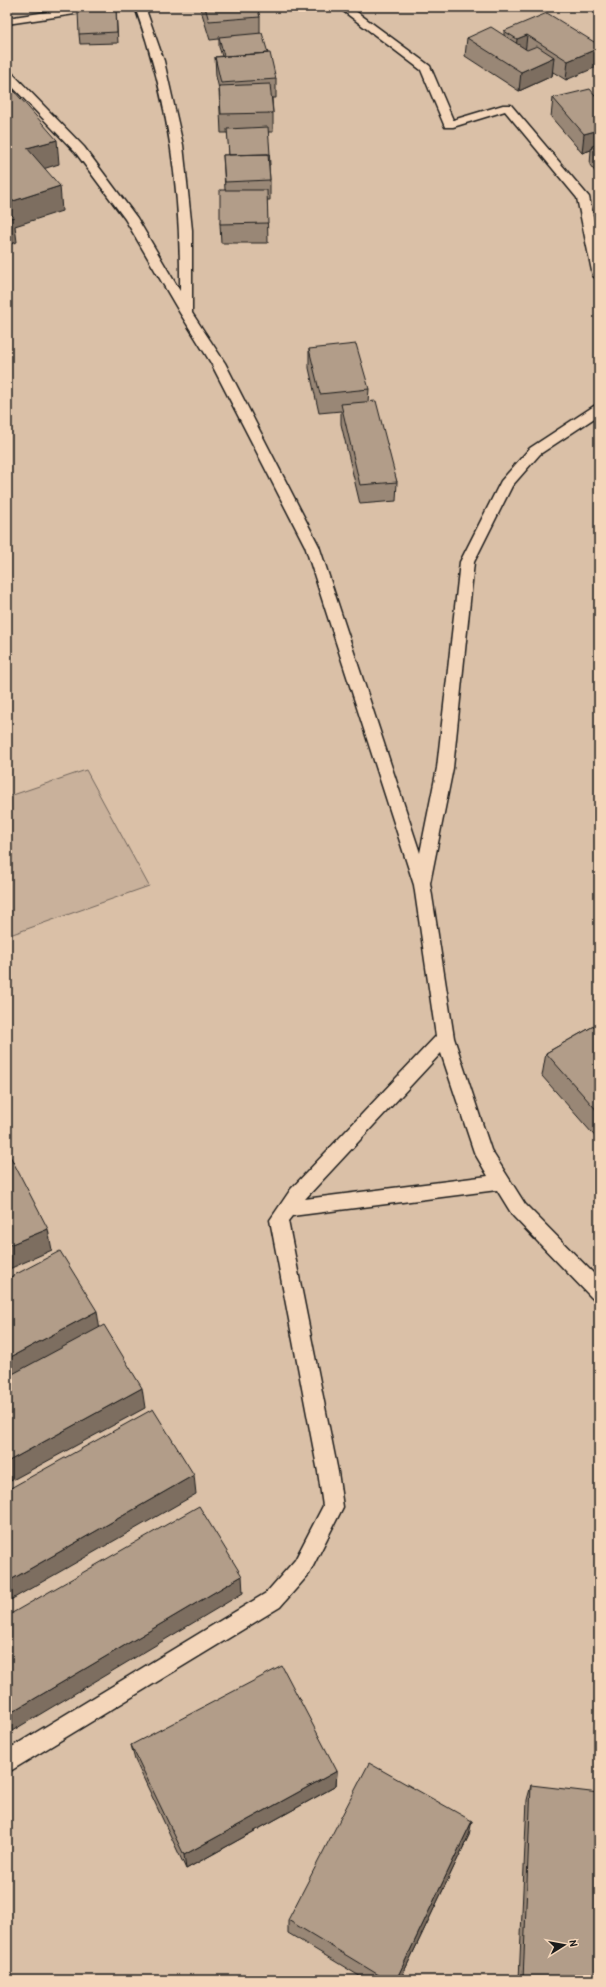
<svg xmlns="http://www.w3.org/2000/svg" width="606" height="1987" viewBox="0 0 606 1987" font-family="'Patrick Hand',sans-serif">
<rect width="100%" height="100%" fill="#ebcfb4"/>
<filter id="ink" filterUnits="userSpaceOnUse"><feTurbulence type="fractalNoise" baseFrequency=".025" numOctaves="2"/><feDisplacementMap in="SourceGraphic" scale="8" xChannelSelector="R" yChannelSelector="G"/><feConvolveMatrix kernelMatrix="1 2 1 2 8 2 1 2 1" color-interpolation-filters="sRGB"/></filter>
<g filter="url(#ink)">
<path fill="#dac0a7" d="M 7,7 L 599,7 L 599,1980 L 7,1980 Z"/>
<path fill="#c9b19b" stroke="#72665c" d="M 86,770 L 149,886 L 7,936 L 7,797 Z"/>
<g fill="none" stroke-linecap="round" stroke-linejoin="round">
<g stroke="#1c1c1c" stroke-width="3">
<path id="lane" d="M 80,7 L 107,7 L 102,10 L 7,24 L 7,18 Z
M 135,7 L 145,7 L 164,61 L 183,145 L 192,230 L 192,313 L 225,363 L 319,546 L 420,853 L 437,768 L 460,562 L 501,481 L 530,448 L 594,406 L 599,405 L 599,415 L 540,454 L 512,486 L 474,562 L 453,768 L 430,883 L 454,1038 L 491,1150 L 525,1204 L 599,1279 L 599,1300 L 592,1298 L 513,1216 L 497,1190 L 292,1216 L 288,1221 L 338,1472 L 343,1507 L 309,1574 L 280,1607 L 7,1773 L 7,1750 L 266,1593 L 295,1560 L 323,1506 L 318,1472 L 270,1220 L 291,1189 L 436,1036 L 414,885 L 305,546 L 211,363 L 180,313 L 125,219 L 76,153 L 7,81 L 7,71 L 11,72 L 84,147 L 137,218 L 180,291 C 181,191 169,101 135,7 ZM 441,1053 L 474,1152 L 488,1176 L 305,1199 Z
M 338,7 L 350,7 L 430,66 L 453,120 L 503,105 L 511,105 L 589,197 L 599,245 L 599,280 L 593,276 L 577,198 L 505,111 L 453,127 L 445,127 L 421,70 Z"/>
</g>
<use href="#lane" fill="#f4d6ba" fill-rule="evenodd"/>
</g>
<path fill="#998776" stroke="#1c1c1c" d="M 200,7 L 257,7 L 260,17 L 260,33 L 276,79 L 276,98 L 272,98 L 273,113 L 273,132 L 268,132 L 270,165 L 269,165 L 270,180 L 270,200 L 267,200 L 268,243 L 221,243 L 220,224 L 225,190 L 223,155 L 229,155 L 228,133 L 221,133 L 219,89 L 216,76 L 215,57 L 222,56 L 219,47 L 219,39 L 210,40 Z
M 116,9 L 118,43 L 80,44 L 79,34 Z
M 504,31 L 599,45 L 566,80 L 553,72 L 552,76 L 519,91 L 465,56 L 467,38 L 504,36 Z
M 553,98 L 599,100 L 599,177 L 590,165 L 591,150 L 582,153 L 551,117 Z
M 309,349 L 369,389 L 368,402 L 397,482 L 396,501 L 360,504 L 341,424 L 341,411 L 319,413 L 309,368 Z
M 599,1023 L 599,1141 L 542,1076 L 546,1053 Z
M 131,1745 L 337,1771 L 336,1786 L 186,1869 L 135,1760 Z
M 531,1785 L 599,1980 L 519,1980 L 527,1800 Z
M 469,1835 L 400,1980 L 366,1980 L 288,1933 L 288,1920 Z"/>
<path fill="#7d6e60" stroke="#1c1c1c" d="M 527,35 L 525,54 L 515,58 L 517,39 Z
M 599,48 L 599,66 L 566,80 L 568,61 Z
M 554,57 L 552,76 L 519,91 L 521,72 Z
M 599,130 L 599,149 L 592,146 L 591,150 L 582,153 L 584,134 Z
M 57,140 L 59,164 L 30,173 L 27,148 Z
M 60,186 L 62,211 L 15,226 L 17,242 L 7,245 L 7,203 Z
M 48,1229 L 52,1250 L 7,1270 L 7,1246 Z
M 97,1311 L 100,1331 L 7,1381 L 7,1359 Z
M 142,1388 L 145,1408 L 7,1483 L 7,1462 Z
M 194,1475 L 196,1494 L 7,1602 L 7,1582 Z
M 242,1576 L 243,1593 L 7,1734 L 7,1715 Z
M 337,1771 L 336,1786 L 186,1869 L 184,1855 Z
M 472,1821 L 469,1835 L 400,1980 L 396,1980 Z"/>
<path fill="#b29d89" stroke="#1c1c1c" d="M 205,7 L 257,7 L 260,17 L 209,21 Z
M 116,9 L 117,32 L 79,34 L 78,11 Z
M 547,13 L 599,45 L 599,48 L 568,61 L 527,35 L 517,39 L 504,31 Z
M 491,27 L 527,50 L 537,46 L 554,57 L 521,72 L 467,38 Z
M 262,33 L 268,53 L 224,56 L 219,37 Z
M 270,53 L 276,79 L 221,83 L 215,57 Z
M 7,83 L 57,140 L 27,148 L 60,186 L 7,203 Z
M 270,84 L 273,113 L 221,114 L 219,86 Z
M 590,89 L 599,100 L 599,130 L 584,134 L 553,98 Z
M 268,127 L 270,154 L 268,154 L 229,155 L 227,129 Z
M 599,145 L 599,155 L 592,146 Z
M 268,154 L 270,180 L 225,182 L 223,155 Z
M 220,190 L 267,190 L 268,223 L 220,224 Z
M 7,210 L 14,217 L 7,219 Z
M 356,344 L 369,389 L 320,394 L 309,349 Z
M 376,401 L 397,482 L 360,485 L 341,404 Z
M 599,1023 L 599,1113 L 546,1053 Z
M 7,1150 L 48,1229 L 7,1246 Z
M 60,1251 L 97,1311 L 7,1359 L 7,1279 Z
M 104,1325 L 142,1388 L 7,1462 L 7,1377 Z
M 153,1409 L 194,1475 L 7,1582 L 7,1490 Z
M 199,1506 L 242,1576 L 7,1715 L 7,1616 Z
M 282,1666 L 337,1771 L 184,1855 L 131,1745 Z
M 369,1763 L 472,1821 L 396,1980 L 387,1980 L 288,1920 Z
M 531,1785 L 599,1793 L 599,1980 L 523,1980 Z"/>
</g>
<rect width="606" height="1987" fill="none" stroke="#f4d6ba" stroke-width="24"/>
<rect x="12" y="12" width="582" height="1963" fill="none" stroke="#1c1c1c" stroke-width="1.5" filter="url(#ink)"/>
<g transform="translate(564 1945) rotate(79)" stroke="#f4d6ba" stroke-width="3" paint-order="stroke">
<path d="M0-3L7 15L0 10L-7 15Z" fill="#1c1c1c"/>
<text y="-6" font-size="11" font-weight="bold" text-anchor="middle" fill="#1c1c1c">N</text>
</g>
</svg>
